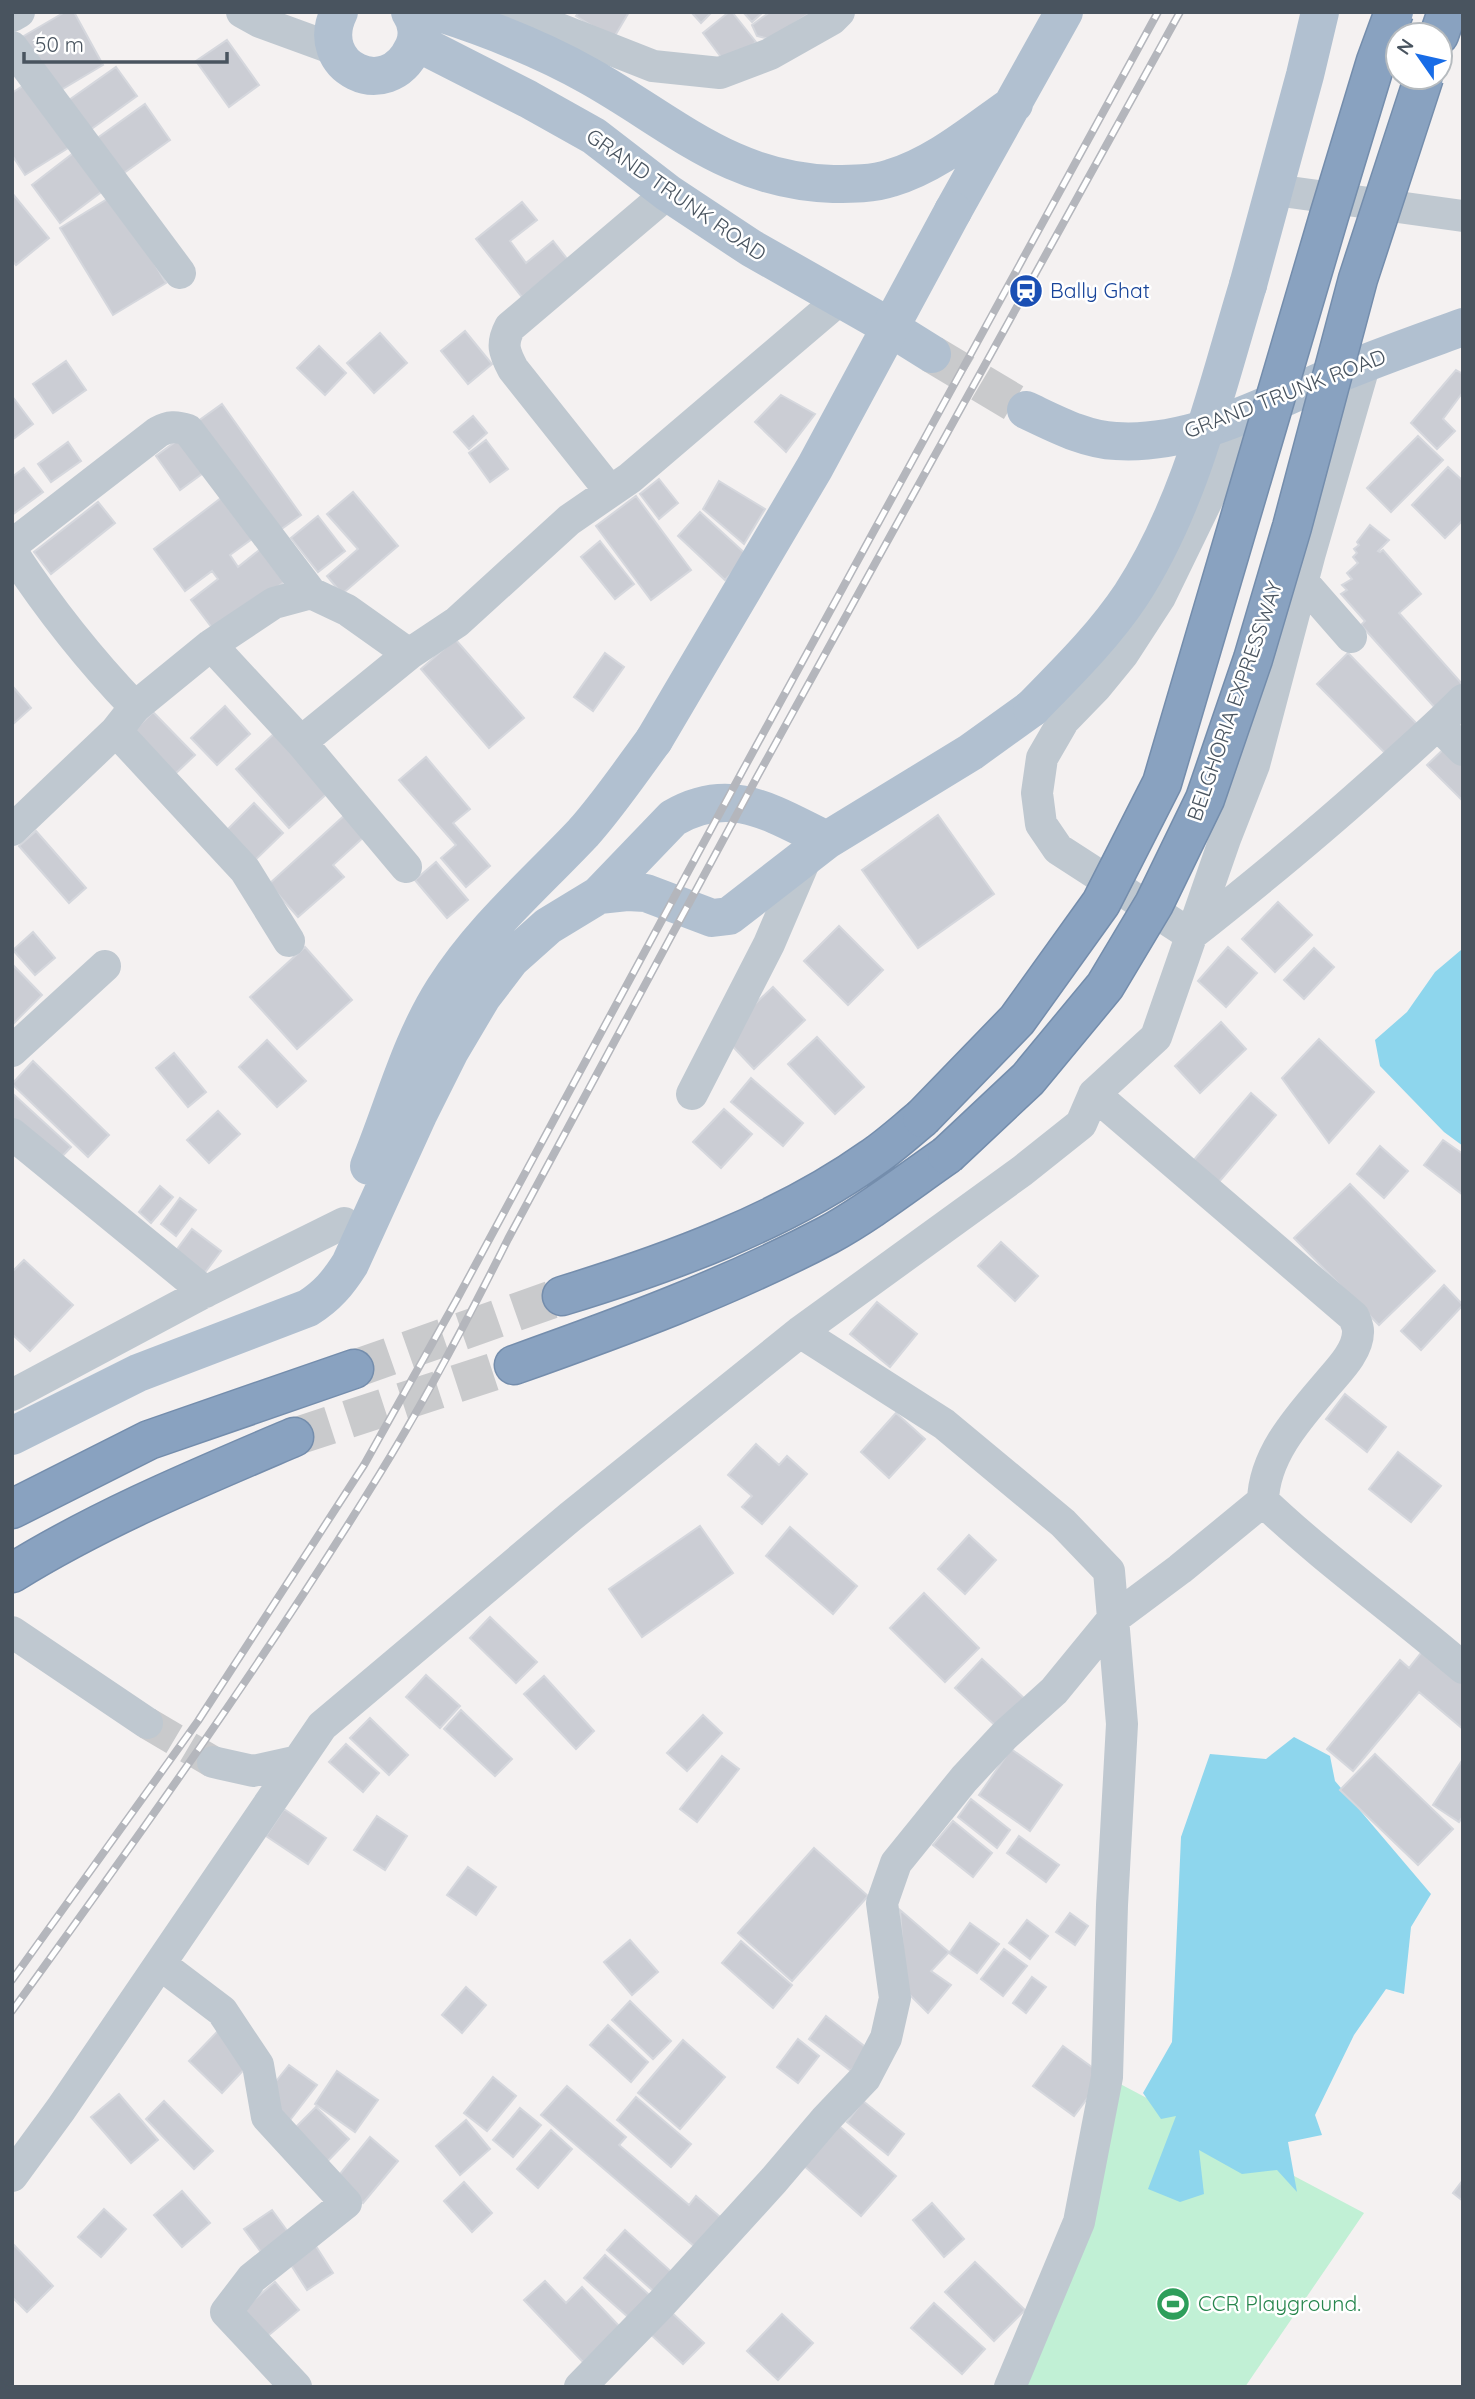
<svg xmlns="http://www.w3.org/2000/svg" width="1475" height="2399" viewBox="0 0 1475 2399" font-family="Quicksand,sans-serif">
<rect width="100%" height="100%" fill="#f4f1f1"/>
<path fill="#c1f0d5" d="M 1107,2077 L 1364,2213 L 1245,2387 L 1010,2387 L 1079,2222 Z"/>
<path fill="#8ed6ed" d="M 1461,950 L 1463,951 L 1463,1146 L 1444,1132 L 1380,1066 L 1375,1040 L 1407,1012 L 1435,972 Z
M 1294,1737 L 1330,1756 L 1335,1781 L 1431,1894 L 1411,1927 L 1404,1994 L 1386,1989 L 1354,2035 L 1315,2115 L 1322,2135 L 1288,2142 L 1297,2192 L 1277,2170 L 1242,2174 L 1199,2150 L 1204,2194 L 1180,2202 L 1148,2189 L 1176,2116 L 1161,2119 L 1143,2093 L 1172,2042 L 1181,1837 L 1210,1754 L 1266,1759 Z"/>
<path fill="#cbcdd4" stroke="#d5d7dd" stroke-width="2" d="M 65,12 L 74,12 L 103,65 L 54,94 L 22,37 Z
M 579,12 L 629,12 L 613,39 L 576,16 Z
M 691,12 L 712,12 L 701,23 Z
M 729,12 L 732,12 L 756,42 L 727,65 L 703,33 Z
M 743,12 L 763,12 L 752,22 Z
M 770,12 L 780,13 L 810,13 L 770,39 L 757,36 L 752,25 Z
M 227,40 L 259,85 L 229,107 L 196,61 Z
M 116,67 L 137,96 L 83,135 L 62,105 Z
M 32,80 L 73,145 L 25,175 L 12,155 L 12,93 Z
M 145,104 L 170,140 L 114,180 L 89,144 Z
M 76,151 L 104,190 L 60,223 L 32,185 Z
M 12,193 L 49,238 L 16,265 L 12,260 Z
M 114,195 L 166,283 L 113,315 L 60,228 Z
M 522,202 L 537,220 L 510,241 L 526,263 L 553,241 L 568,260 L 522,297 L 476,239 Z
M 465,331 L 492,364 L 468,384 L 441,351 Z
M 380,333 L 407,363 L 374,393 L 347,363 Z
M 319,346 L 346,373 L 325,395 L 297,368 Z
M 66,361 L 86,390 L 53,413 L 33,384 Z
M 1456,370 L 1463,374 L 1463,392 L 1443,419 L 1455,431 L 1437,449 L 1411,423 Z
M 781,395 L 815,414 L 786,452 L 755,422 Z
M 12,396 L 33,424 L 12,440 Z
M 222,404 L 301,515 L 273,535 L 194,424 Z
M 473,416 L 487,433 L 469,449 L 454,432 Z
M 1418,436 L 1443,460 L 1391,512 L 1367,488 Z
M 182,437 L 206,471 L 180,490 L 156,456 Z
M 486,440 L 508,469 L 490,482 L 469,453 Z
M 68,442 L 81,461 L 51,482 L 38,464 Z
M 1448,467 L 1463,481 L 1463,520 L 1445,538 L 1412,505 Z
M 24,468 L 43,492 L 12,515 L 12,477 Z
M 659,479 L 678,503 L 659,519 L 640,494 Z
M 719,481 L 765,509 L 744,544 L 703,509 Z
M 353,492 L 398,546 L 342,594 L 327,576 L 358,549 L 327,514 Z
M 225,495 L 256,536 L 230,555 L 238,567 L 263,547 L 288,579 L 216,633 L 191,600 L 218,579 L 212,571 L 185,591 L 154,549 Z
M 636,496 L 691,570 L 651,600 L 596,526 Z
M 98,502 L 115,523 L 51,574 L 34,552 Z
M 700,512 L 748,556 L 725,580 L 678,536 Z
M 318,516 L 345,551 L 318,572 L 291,538 Z
M 1370,525 L 1389,540 L 1378,551 L 1380,552 L 1383,550 L 1421,594 L 1399,613 L 1463,685 L 1437,710 L 1361,625 L 1365,621 L 1341,594 L 1347,590 L 1342,585 L 1352,579 L 1347,573 L 1358,563 L 1353,557 L 1357,553 L 1354,549 L 1359,545 L 1357,542 Z
M 600,541 L 634,584 L 615,599 L 581,557 Z
M 455,639 L 524,718 L 489,748 L 421,669 Z
M 605,653 L 624,667 L 593,711 L 574,697 Z
M 1348,653 L 1418,725 L 1387,755 L 1317,684 Z
M 14,688 L 31,708 L 12,725 L 12,690 Z
M 225,706 L 250,734 L 217,765 L 191,738 Z
M 153,712 L 195,755 L 175,774 L 133,732 Z
M 277,731 L 331,790 L 289,828 L 236,769 Z
M 1450,743 L 1463,756 L 1463,801 L 1427,765 Z
M 426,757 L 470,809 L 453,823 L 490,866 L 466,887 L 441,858 L 456,845 L 399,780 Z
M 254,803 L 283,833 L 253,862 L 224,833 Z
M 346,814 L 365,836 L 333,865 L 344,877 L 298,917 L 269,884 Z
M 938,815 L 994,894 L 918,948 L 862,870 Z
M 36,831 L 86,888 L 69,903 L 19,846 Z
M 436,862 L 468,900 L 447,918 L 415,880 Z
M 1278,902 L 1312,935 L 1275,972 L 1242,939 Z
M 839,926 L 883,970 L 848,1005 L 804,961 Z
M 33,932 L 55,958 L 35,975 L 13,950 Z
M 305,947 L 352,1000 L 297,1049 L 250,997 Z
M 1228,947 L 1257,973 L 1226,1007 L 1198,981 Z
M 1314,948 L 1334,967 L 1304,999 L 1284,980 Z
M 12,964 L 42,995 L 12,1025 Z
M 773,987 L 805,1020 L 754,1069 L 722,1035 Z
M 1221,1022 L 1246,1049 L 1200,1093 L 1175,1066 Z
M 817,1037 L 864,1087 L 835,1114 L 788,1064 Z
M 1319,1039 L 1374,1092 L 1329,1143 L 1282,1078 Z
M 267,1040 L 306,1081 L 277,1107 L 239,1067 Z
M 174,1053 L 206,1092 L 188,1107 L 156,1068 Z
M 33,1061 L 109,1135 L 88,1157 L 12,1084 Z
M 751,1078 L 803,1123 L 783,1146 L 731,1102 Z
M 12,1093 L 71,1147 L 54,1165 L 12,1127 Z
M 1251,1093 L 1276,1115 L 1218,1183 L 1193,1161 Z
M 724,1109 L 752,1134 L 721,1168 L 693,1142 Z
M 218,1111 L 240,1134 L 209,1163 L 187,1140 Z
M 1443,1140 L 1463,1154 L 1463,1195 L 1424,1165 Z
M 1380,1146 L 1408,1171 L 1384,1198 L 1357,1174 Z
M 1350,1184 L 1435,1271 L 1379,1325 L 1294,1238 Z
M 160,1186 L 173,1197 L 151,1223 L 139,1212 Z
M 180,1198 L 196,1210 L 176,1236 L 161,1224 Z
M 192,1229 L 221,1251 L 198,1282 L 169,1260 Z
M 1001,1242 L 1038,1276 L 1015,1301 L 978,1266 Z
M 24,1260 L 73,1305 L 30,1351 L 12,1334 L 12,1272 Z
M 1444,1285 L 1463,1305 L 1421,1350 L 1401,1331 Z
M 877,1302 L 917,1334 L 890,1367 L 850,1334 Z
M 1345,1394 L 1386,1427 L 1367,1452 L 1326,1419 Z
M 896,1413 L 925,1439 L 889,1478 L 861,1452 Z
M 756,1444 L 779,1465 L 787,1456 L 807,1474 L 762,1524 L 742,1507 L 752,1496 L 728,1475 Z
M 1398,1452 L 1441,1486 L 1411,1522 L 1369,1489 Z
M 700,1526 L 733,1573 L 642,1637 L 609,1589 Z
M 790,1527 L 857,1586 L 833,1614 L 766,1556 Z
M 969,1535 L 996,1560 L 965,1594 L 938,1569 Z
M 924,1593 L 979,1648 L 945,1682 L 890,1628 Z
M 490,1617 L 537,1662 L 516,1683 L 470,1638 Z
M 1425,1648 L 1463,1679 L 1463,1729 L 1419,1692 L 1353,1771 L 1327,1749 L 1400,1660 L 1409,1668 Z
M 982,1659 L 1025,1699 L 999,1729 L 955,1688 Z
M 426,1675 L 460,1706 L 440,1728 L 406,1697 Z
M 544,1676 L 594,1731 L 576,1749 L 524,1694 Z
M 461,1710 L 512,1759 L 495,1776 L 444,1729 Z
M 703,1715 L 722,1733 L 687,1771 L 667,1753 Z
M 370,1718 L 408,1755 L 389,1775 L 350,1738 Z
M 346,1744 L 379,1773 L 363,1792 L 329,1762 Z
M 1011,1749 L 1062,1785 L 1030,1831 L 979,1795 Z
M 1375,1754 L 1453,1829 L 1418,1865 L 1340,1790 Z
M 722,1756 L 739,1769 L 697,1822 L 680,1809 Z
M 1463,1759 L 1463,1816 L 1459,1822 L 1433,1805 Z
M 971,1799 L 1010,1830 L 997,1848 L 958,1817 Z
M 284,1809 L 326,1838 L 308,1864 L 266,1836 Z
M 377,1816 L 407,1836 L 385,1870 L 354,1850 Z
M 953,1821 L 992,1853 L 973,1877 L 933,1845 Z
M 1019,1836 L 1059,1865 L 1046,1882 L 1007,1853 Z
M 814,1848 L 868,1896 L 792,1981 L 738,1933 Z
M 468,1867 L 496,1887 L 476,1915 L 447,1895 Z
M 900,1910 L 949,1952 L 931,1971 L 951,1985 L 928,2013 L 906,1991 Z
M 1070,1913 L 1088,1926 L 1075,1945 L 1056,1932 Z
M 1027,1920 L 1048,1936 L 1030,1959 L 1009,1943 Z
M 970,1923 L 999,1944 L 977,1973 L 949,1953 Z
M 630,1940 L 658,1972 L 632,1995 L 604,1962 Z
M 741,1941 L 792,1985 L 773,2008 L 722,1963 Z
M 1004,1949 L 1027,1966 L 1003,1996 L 981,1979 Z
M 1032,1977 L 1046,1987 L 1026,2013 L 1013,2003 Z
M 466,1987 L 486,2005 L 462,2033 L 442,2015 Z
M 630,2001 L 671,2041 L 653,2059 L 612,2020 Z
M 826,2016 L 868,2049 L 851,2071 L 809,2039 Z
M 608,2025 L 648,2062 L 631,2082 L 590,2045 Z
M 218,2031 L 251,2062 L 222,2093 L 189,2061 Z
M 798,2039 L 819,2056 L 798,2083 L 777,2067 Z
M 683,2040 L 725,2077 L 680,2129 L 638,2093 Z
M 1063,2046 L 1104,2076 L 1074,2116 L 1033,2086 Z
M 289,2065 L 317,2085 L 287,2124 L 269,2090 Z
M 337,2071 L 378,2100 L 355,2132 L 315,2104 Z
M 493,2077 L 516,2096 L 487,2131 L 464,2113 Z
M 567,2086 L 626,2137 L 619,2145 L 689,2205 L 696,2196 L 726,2222 L 701,2252 L 541,2115 Z
M 119,2094 L 158,2140 L 131,2163 L 91,2117 Z
M 636,2097 L 691,2144 L 671,2167 L 617,2120 Z
M 164,2101 L 213,2151 L 194,2169 L 146,2119 Z
M 863,2101 L 904,2134 L 888,2155 L 847,2122 Z
M 316,2107 L 349,2139 L 322,2167 L 289,2134 Z
M 520,2108 L 541,2125 L 513,2157 L 493,2140 Z
M 466,2120 L 490,2149 L 460,2175 L 436,2146 Z
M 838,2125 L 896,2176 L 861,2216 L 803,2165 Z
M 551,2130 L 572,2149 L 538,2188 L 517,2169 Z
M 370,2137 L 398,2161 L 363,2203 L 335,2180 Z
M 1463,2180 L 1463,2201 L 1453,2193 Z
M 464,2182 L 492,2213 L 472,2232 L 444,2201 Z
M 182,2191 L 210,2223 L 182,2247 L 154,2215 Z
M 932,2203 L 964,2239 L 944,2257 L 913,2220 Z
M 104,2209 L 126,2229 L 101,2257 L 78,2237 Z
M 272,2210 L 288,2232 L 261,2252 L 244,2229 Z
M 625,2230 L 676,2276 L 659,2296 L 607,2250 Z
M 312,2240 L 333,2273 L 307,2290 L 286,2257 Z
M 13,2244 L 53,2286 L 27,2312 L 12,2297 Z
M 605,2255 L 656,2301 L 636,2324 L 584,2278 Z
M 975,2262 L 1025,2310 L 994,2341 L 945,2292 Z
M 545,2281 L 566,2303 L 582,2287 L 620,2327 L 583,2362 L 524,2300 Z
M 275,2282 L 299,2310 L 264,2339 L 241,2311 Z
M 934,2303 L 985,2349 L 962,2374 L 911,2328 Z
M 669,2310 L 704,2343 L 683,2364 L 648,2332 Z
M 782,2314 L 813,2343 L 778,2380 L 747,2351 Z"/>
<g fill="none" stroke-linecap="round" stroke-linejoin="round">
<path stroke="#c9cacc" stroke-width="32" stroke-dasharray="32 16" stroke-linecap="butt" d="M 147,1723 L 213,1762"/>
<path stroke="#c9cacc" stroke-width="38" stroke-dasharray="38 19" stroke-linecap="butt" d="M 932,354 L 1026,410"/>
<path stroke="#c9cacc" stroke-width="38" stroke-dasharray="38 19" stroke-linecap="butt" d="M 354,1369 L 562,1296
M 294,1437 L 514,1365"/>
<g stroke="#748dac" stroke-width="41">
<path id="highway" d="M 1439,35 L 1447,12
M 562,1296 C 667,1264 782,1222 872,1158 C 890,1146 906,1131 922,1118
M 514,1365 C 621,1327 727,1288 828,1235 C 870,1212 908,1182 947,1155
M 12,1509 L 149,1440 L 354,1369
M 12,1573 C 101,1518 198,1478 294,1437"/>
</g>
<path stroke="#bfc8d0" stroke-width="32" d="M 242,12 L 260,22 L 334,49
M 516,12 L 653,66 L 720,73 L 770,54 L 832,19 L 839,12
M 12,16 L 19,12
M 12,47 L 180,273
M 1275,190 L 1463,216
M 1237,416 L 1211,492 L 1160,597 L 1123,654 L 1096,687 L 1064,720 L 1042,758 L 1037,793 L 1041,824 L 1058,849 L 1191,935 C 1253,886 1314,836 1372,784 C 1403,756 1434,729 1463,700
M 610,491 L 513,369 C 504,352 501,344 510,327 L 668,193
M 12,545 L 158,432 C 169,426 176,426 188,430 L 311,593
M 12,552 C 48,607 89,659 135,707
M 1302,581 L 1351,637
M 211,645 L 301,742 L 406,867
M 1438,725 L 1463,750
M 116,731 L 245,870 L 289,941
M 301,742 L 409,654
M 12,830 L 116,731 L 135,707 L 211,645 L 274,603 L 311,593 L 347,610 L 409,654 L 457,622 L 569,520 L 630,478 L 840,299
M 12,1051 L 105,966
M 692,1094 L 769,944 L 805,860
M 1094,1094 L 1354,1317 C 1355,1321 1359,1328 1358,1332 C 1358,1351 1339,1370 1328,1383 C 1299,1417 1264,1455 1263,1501 C 1326,1561 1397,1611 1463,1668
M 12,1134 L 205,1292
M 800,1332 L 944,1424 L 1063,1523 L 1109,1571 L 1122,1724 L 1112,1905 L 1107,2077 L 1079,2222 L 1010,2387
M 12,1395 L 205,1292 L 344,1223
M 12,1632 L 147,1723
M 213,1762 L 253,1771 L 298,1761
M 160,1964 L 222,2011 L 258,2065 L 267,2117 L 346,2203 L 252,2278 L 226,2312 L 296,2387
M 12,2176 L 61,2109 L 322,1726 L 570,1517 L 800,1332 L 1022,1171 L 1081,1124 L 1094,1094 L 1156,1037 L 1225,839 L 1254,765 L 1310,553 L 1365,363
M 580,2387 L 662,2303 L 774,2180 L 825,2120 L 865,2078 L 886,2038 L 895,1998 L 882,1903 L 896,1863 L 964,1779 L 1004,1736 L 1054,1691 L 1113,1619 L 1180,1569 L 1263,1501"/>
<path stroke="#b1c0d0" stroke-width="38" d="M 339,12 C 312,67 387,104 413,48 C 419,37 417,22 410,12
M 437,12 C 490,29 541,49 589,76 C 673,123 730,181 833,184 C 852,184 873,184 891,178 C 937,164 975,131 1014,104
M 416,42 L 528,99 L 594,136 L 668,193 L 751,248 L 876,319 L 932,354
M 953,211 L 1064,12
M 1248,285 L 1305,75 L 1320,12
M 1026,410 C 1054,423 1085,440 1116,441 C 1192,446 1265,405 1333,376 C 1376,358 1419,343 1463,327
M 599,895 L 627,892 L 646,893 L 712,918 L 729,916 L 827,840 L 971,752 L 1032,708
M 369,1166 C 394,1106 409,1044 444,989 C 482,929 535,884 583,833 C 609,804 631,771 654,740
M 12,1436 L 138,1373 L 308,1308 C 327,1296 338,1283 350,1264 L 418,1115 L 450,1051 L 482,997 L 511,959 L 548,926 L 599,895 L 673,818 C 731,784 773,814 827,840"/>
<use href="#highway" stroke="#89a2c0" stroke-width="38"/>
<g stroke="#b4b6bc" stroke-width="8">
<path id="rail" d="M 12,1980 L 198,1721 L 364,1465 L 457,1299 L 743,770 L 1158,12
M 12,2011 C 139,1836 265,1660 379,1475 C 426,1399 468,1319 508,1239 L 757,777 L 1180,12"/>
</g>
<use href="#rail" stroke="#fff" stroke-width="5" stroke-dasharray="16" stroke-linecap="butt"/>
<g stroke="#748dac" stroke-width="41" stroke-linecap="butt">
<path id="highway-bridge" d="M 922,1118 L 1017,1020 L 1101,903 L 1162,783 L 1329,216 L 1376,61 L 1394,12
M 947,1155 L 1028,1079 L 1105,986 L 1154,904 L 1205,799 L 1253,659 L 1292,527 L 1358,279 L 1424,77"/>
</g>
<path stroke="#b1c0d0" stroke-width="38" d="M 1032,708 C 1067,672 1103,637 1131,595 C 1191,503 1216,390 1248,285
M 654,740 L 815,467 L 953,211"/>
<use href="#highway-bridge" stroke="#89a2c0" stroke-width="38"/>
</g>
<defs>
<g id="station-disc" transform="scale(1.75)"><circle r="9.5" fill="#1a4fb4" stroke="#fff"/><path d="M-3-6H3Q5-6 5-4V2Q5 4 3 4L4.5 6H3L1.5 4h-3L-3 6H-4.5L-3 4Q-5 4-5 2V-4Q-5-6-3-6ZM-3.5-4v3h7v-3ZM-3.5 1v1.5H-2V1ZM2 1v1.5H3.5V1Z" fill="#fff"/></g>
<g id="stadium-disc" transform="scale(1.75)"><circle r="9.5" fill="#2e9e5b" stroke="#fff"/><path d="M0-5a6.5 5 0 1 0 0 10a6.5 5 0 1 0 0-10ZM-3.5-1.8h7v3.6h-7Z" fill="#fff"/></g>
</defs>
<g fill-rule="evenodd">
<use href="#station-disc" x="1026" y="291"/>
<use href="#stadium-disc" x="1173" y="2304"/>
</g>
<g text-anchor="middle" stroke-width="5" stroke-linejoin="round" paint-order="stroke">
<g font-size="21" fill="#49545f" stroke="#fff">
<text transform="translate(676 195) rotate(35)" y="7">GRAND TRUNK ROAD</text>
<text transform="translate(1285 394) rotate(-21)" y="7">GRAND TRUNK ROAD</text>
<text transform="translate(1235 701) rotate(-71)" y="7">BELGHORIA EXPRESSWAY</text>
</g>
<g font-size="21" fill="#164399" stroke="#fff" text-anchor="start">
<text x="1050" y="298">Bally Ghat</text>
</g>
<g font-size="21" fill="#27864d" stroke="#fff" text-anchor="start">
<text x="1198" y="2311">CCR Playground.</text>
</g>
</g>
<rect width="1475" height="2399" fill="none" stroke="#49545f" stroke-width="28"/>
<g transform="translate(1419 56) rotate(304)"><circle r="33" fill="#ffffff" stroke="#b6bbbf" stroke-width="2"/>
<path d="M0-5L12 26L0 18L-12 26Z" fill="#186ce7"/>
<text y="-10" font-size="19" font-weight="bold" text-anchor="middle" fill="#49545f">N</text>
</g>
<path d="M24 52v10h203v-10" fill="none" stroke="#49545f" stroke-width="3.5"/>
<text x="35" y="52" font-size="21" fill="#49545f" stroke="#ffffff" stroke-width="5" paint-order="stroke">50 m</text>
</svg>
